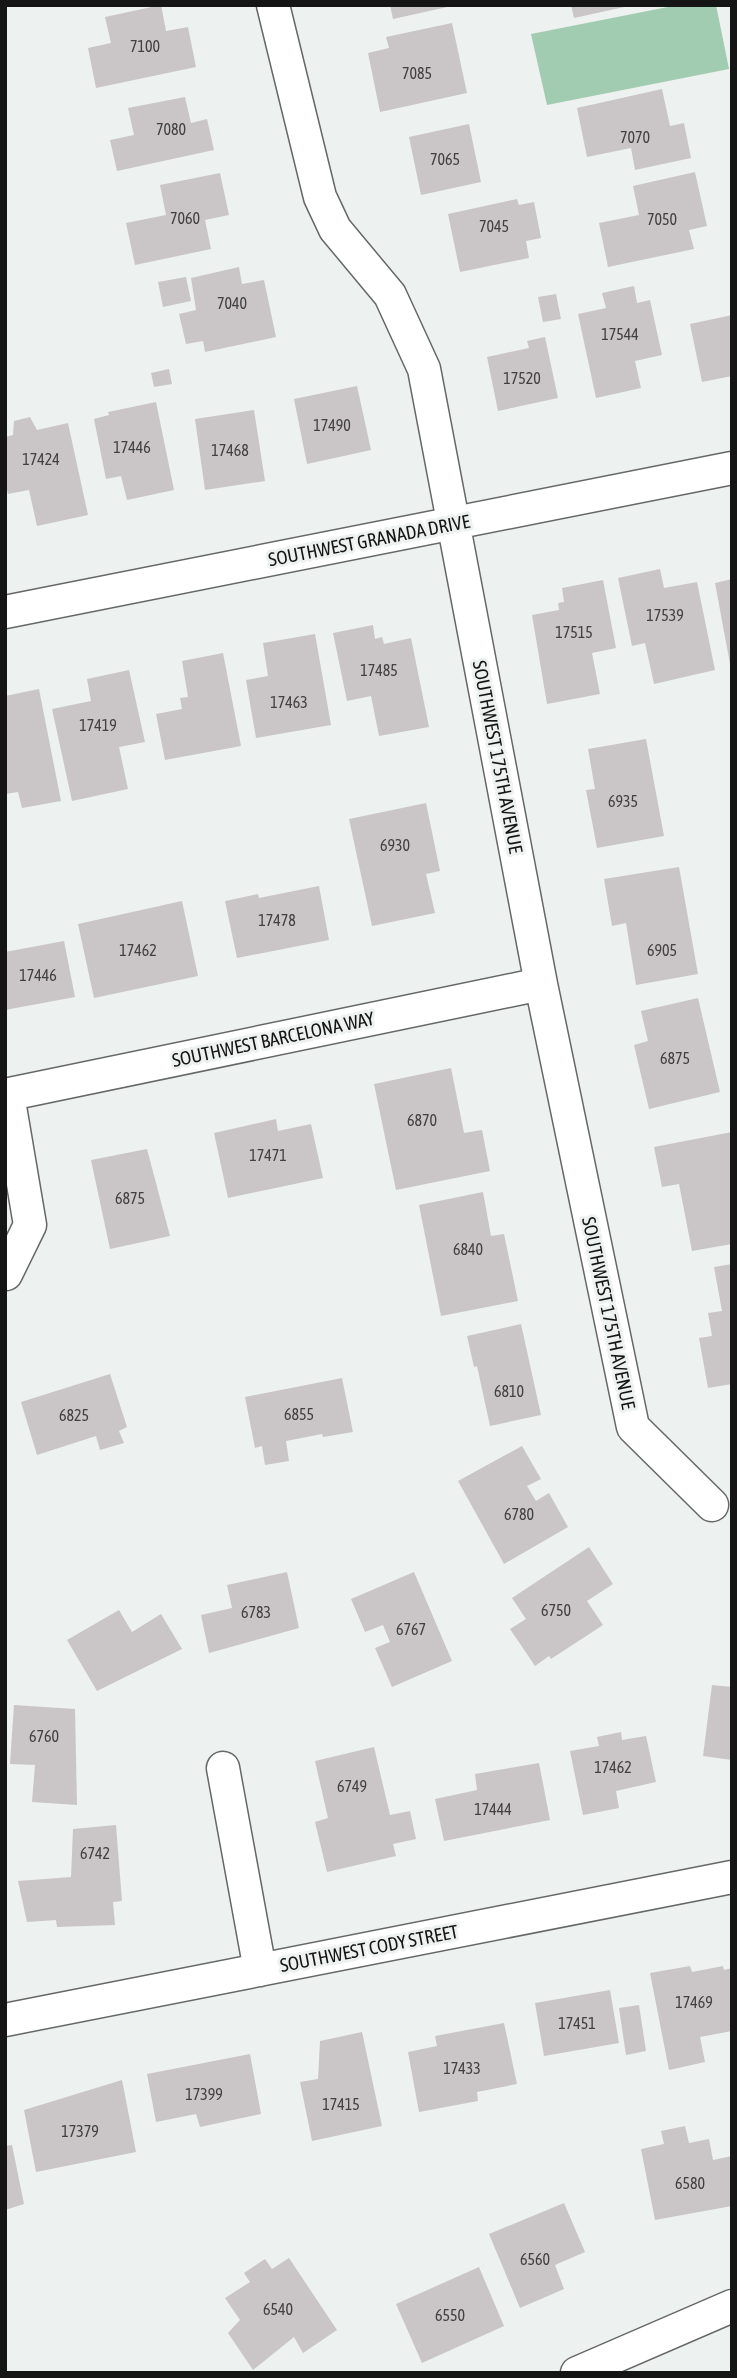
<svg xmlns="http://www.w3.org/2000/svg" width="737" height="2378" viewBox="0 0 737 2378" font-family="'Asap Condensed',sans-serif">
<rect width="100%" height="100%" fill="#edf1ef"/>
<path fill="#a2ccb2" d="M 678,5 L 716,5 L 729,69 L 547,105 L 531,34 Z"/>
<path fill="#cac6c7" d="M 161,5 L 166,31 L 188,27 L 196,67 L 96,88 L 88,48 L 111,43 L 105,17 Z
M 390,5 L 452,5 L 452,6 L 393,19 Z
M 571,5 L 629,5 L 629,6 L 574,18 Z
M 452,23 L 467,93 L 380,112 L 368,53 L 389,48 L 386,37 Z
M 662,89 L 670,126 L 684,123 L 691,158 L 635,170 L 631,148 L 587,157 L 577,108 Z
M 185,97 L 191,123 L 207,119 L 214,150 L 117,171 L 110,140 L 134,135 L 128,108 Z
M 469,124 L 481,182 L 421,195 L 409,137 Z
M 695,172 L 707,226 L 689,230 L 694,249 L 608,267 L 599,223 L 639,215 L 633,186 Z
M 220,173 L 229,215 L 205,220 L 211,249 L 135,265 L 126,223 L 166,215 L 160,185 Z
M 517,199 L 519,205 L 534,202 L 541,238 L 526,241 L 529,258 L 460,272 L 448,214 Z
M 239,267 L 242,284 L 264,280 L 276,337 L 205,352 L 203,341 L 186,344 L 179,314 L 196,310 L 191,278 Z
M 186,277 L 191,301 L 163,307 L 158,282 Z
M 634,286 L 637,303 L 650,300 L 662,355 L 635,361 L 641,388 L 596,398 L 578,314 L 606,308 L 602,293 Z
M 556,294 L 561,319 L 543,322 L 538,297 Z
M 732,315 L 732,376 L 702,382 L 690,324 Z
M 545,337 L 558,398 L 498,411 L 487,357 L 529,348 L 527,341 Z
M 169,369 L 172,384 L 154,387 L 151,373 Z
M 357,386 L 371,450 L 307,464 L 294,399 Z
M 156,402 L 174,490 L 127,500 L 121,476 L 106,479 L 94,419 L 109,415 L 108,412 Z
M 254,410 L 265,481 L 205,490 L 195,419 Z
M 30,417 L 37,430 L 68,423 L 88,515 L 37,526 L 29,490 L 8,494 L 5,482 L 5,437 L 13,435 L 14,421 Z
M 660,569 L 664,588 L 697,582 L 715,670 L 654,684 L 645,643 L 632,646 L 618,578 Z
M 732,579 L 732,664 L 730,664 L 715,583 Z
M 603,580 L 616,648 L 592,653 L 600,694 L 547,704 L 532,615 L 559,610 L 558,603 L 564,602 L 562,588 Z
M 373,625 L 375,639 L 382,637 L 384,644 L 411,638 L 429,727 L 379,736 L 371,696 L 347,701 L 333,633 Z
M 315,634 L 331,725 L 256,738 L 246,680 L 268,676 L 263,643 Z
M 223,653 L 241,746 L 165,760 L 156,714 L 182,709 L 180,698 L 188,697 L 182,661 Z
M 129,670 L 145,742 L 119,747 L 128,789 L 72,801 L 52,709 L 91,701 L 87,679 Z
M 39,689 L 61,801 L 22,808 L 18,792 L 5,794 L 5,696 Z
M 646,739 L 664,836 L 597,848 L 586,790 L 595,789 L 588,749 Z
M 426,803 L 440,871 L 426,874 L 435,913 L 372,926 L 349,819 Z
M 679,867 L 698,974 L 636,985 L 626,923 L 612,926 L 604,879 Z
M 319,886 L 329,940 L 237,958 L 225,901 L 258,894 L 259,898 Z
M 182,901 L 198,976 L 94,998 L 78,924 Z
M 64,941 L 75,997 L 5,1010 L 5,952 Z
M 698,998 L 720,1092 L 649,1109 L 634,1045 L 648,1041 L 641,1011 Z
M 451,1068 L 464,1133 L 482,1130 L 490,1171 L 396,1190 L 374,1084 Z
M 276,1119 L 278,1131 L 311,1124 L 323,1178 L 228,1198 L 214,1133 Z
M 732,1132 L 732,1244 L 692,1251 L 679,1184 L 662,1187 L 654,1147 Z
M 147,1149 L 170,1236 L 110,1249 L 91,1160 Z
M 483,1192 L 491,1236 L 504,1234 L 518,1301 L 441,1316 L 419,1205 Z
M 732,1264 L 732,1384 L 708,1388 L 699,1338 L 712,1336 L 708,1313 L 722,1311 L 714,1267 Z
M 521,1324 L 541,1415 L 490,1426 L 477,1366 L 474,1367 L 467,1336 Z
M 110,1374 L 127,1427 L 119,1431 L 124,1443 L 100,1450 L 96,1436 L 37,1455 L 21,1402 Z
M 342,1378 L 353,1432 L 323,1437 L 322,1434 L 286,1441 L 289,1461 L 265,1465 L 262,1446 L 255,1448 L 245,1397 Z
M 522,1446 L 541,1479 L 527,1486 L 536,1501 L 549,1493 L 568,1527 L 504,1564 L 458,1481 Z
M 589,1547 L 613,1584 L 587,1601 L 603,1625 L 551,1659 L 549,1656 L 535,1666 L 510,1629 L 526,1619 L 512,1598 Z
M 287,1572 L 299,1628 L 209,1653 L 201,1615 L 232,1608 L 227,1585 Z
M 414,1572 L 452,1661 L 392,1687 L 375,1648 L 390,1642 L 383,1625 L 365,1632 L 351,1599 Z
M 119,1610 L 132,1632 L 161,1614 L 182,1649 L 97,1691 L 67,1640 Z
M 712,1685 L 732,1687 L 732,1760 L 703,1756 Z
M 14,1705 L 75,1709 L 77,1805 L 32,1802 L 35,1765 L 10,1764 Z
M 621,1732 L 622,1740 L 646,1736 L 656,1782 L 616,1791 L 619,1808 L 583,1815 L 570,1751 L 599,1746 L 597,1737 Z
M 374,1747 L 390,1815 L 410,1811 L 416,1839 L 393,1844 L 396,1856 L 327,1872 L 315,1822 L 328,1818 L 315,1761 Z
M 539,1763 L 550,1820 L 444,1841 L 435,1799 L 477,1790 L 475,1774 Z
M 116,1825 L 122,1901 L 113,1902 L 115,1925 L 57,1927 L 56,1920 L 27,1922 L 18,1881 L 71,1877 L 73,1829 Z
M 690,1966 L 692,1972 L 723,1966 L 724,1970 L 732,1968 L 732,2031 L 700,2037 L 705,2062 L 669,2070 L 650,1973 Z
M 610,1990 L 619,2043 L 544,2056 L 535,2003 Z
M 639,2005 L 646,2051 L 626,2055 L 619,2008 Z
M 504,2023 L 517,2084 L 477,2092 L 478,2101 L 419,2112 L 408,2052 L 437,2046 L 435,2036 Z
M 362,2032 L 382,2126 L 312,2141 L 300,2082 L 318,2079 L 320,2041 Z
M 250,2054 L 261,2114 L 200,2127 L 196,2114 L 156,2122 L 147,2074 Z
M 122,2080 L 136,2152 L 36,2172 L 24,2110 Z
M 685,2126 L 689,2143 L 709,2139 L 713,2160 L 732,2156 L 732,2206 L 655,2220 L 641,2149 L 664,2144 L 661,2131 Z
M 12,2145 L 24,2204 L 5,2210 L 5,2146 Z
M 564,2203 L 585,2252 L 555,2265 L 564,2289 L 520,2308 L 489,2234 Z
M 289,2258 L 337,2330 L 303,2353 L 294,2337 L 253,2370 L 228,2333 L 240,2320 L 225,2298 L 250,2282 L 244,2273 L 265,2259 L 272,2269 Z
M 479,2267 L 504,2326 L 422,2363 L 396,2304 Z"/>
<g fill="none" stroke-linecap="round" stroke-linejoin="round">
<g stroke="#656866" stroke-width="35">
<path id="street" d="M 273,5 L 320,197 L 335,229 L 390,295 L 424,369 L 541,984 L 633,1427 L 712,1505
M 5,612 L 732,468
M 5,1095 L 541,984
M 6,1274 L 30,1225 L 8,1095
M 223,1768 L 260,1970
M 5,2020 L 732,1877
M 577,2373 L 732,2306"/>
</g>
<use href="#street" stroke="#fff" stroke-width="32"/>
</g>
<g text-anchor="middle" stroke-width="6" stroke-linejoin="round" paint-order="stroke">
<g font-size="16" fill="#424141">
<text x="145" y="52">7100</text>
<text x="417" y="79">7085</text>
<text x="171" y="135">7080</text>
<text x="635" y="143">7070</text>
<text x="445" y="165">7065</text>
<text x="185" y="224">7060</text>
<text x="662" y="225">7050</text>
<text x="494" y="232">7045</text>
<text x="232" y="309">7040</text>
<text x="620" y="340">17544</text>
<text x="522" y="384">17520</text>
<text x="332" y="431">17490</text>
<text x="132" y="453">17446</text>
<text x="230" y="456">17468</text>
<text x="41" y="465">17424</text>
<text x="665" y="621">17539</text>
<text x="574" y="638">17515</text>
<text x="379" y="676">17485</text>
<text x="289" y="708">17463</text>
<text x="98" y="731">17419</text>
<text x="623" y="807">6935</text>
<text x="395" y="851">6930</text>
<text x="277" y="926">17478</text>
<text x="138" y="956">17462</text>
<text x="662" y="956">6905</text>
<text x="38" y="981">17446</text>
<text x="675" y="1064">6875</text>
<text x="422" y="1126">6870</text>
<text x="268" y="1161">17471</text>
<text x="130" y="1204">6875</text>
<text x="468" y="1255">6840</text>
<text x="509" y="1397">6810</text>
<text x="299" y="1420">6855</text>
<text x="74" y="1421">6825</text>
<text x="519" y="1520">6780</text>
<text x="556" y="1616">6750</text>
<text x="256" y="1618">6783</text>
<text x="411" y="1635">6767</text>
<text x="44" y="1742">6760</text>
<text x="613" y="1773">17462</text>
<text x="352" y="1792">6749</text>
<text x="493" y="1815">17444</text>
<text x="95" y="1859">6742</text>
<text x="694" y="2008">17469</text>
<text x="577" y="2029">17451</text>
<text x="462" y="2074">17433</text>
<text x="204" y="2100">17399</text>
<text x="341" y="2110">17415</text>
<text x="80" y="2137">17379</text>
<text x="690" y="2189">6580</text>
<text x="535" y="2265">6560</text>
<text x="278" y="2315">6540</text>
<text x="450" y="2321">6550</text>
</g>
<g font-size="19" fill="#141514" stroke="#edf1ef">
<text transform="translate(369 540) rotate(-11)" y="7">SOUTHWEST GRANADA DRIVE</text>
<text transform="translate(498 757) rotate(79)" y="7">SOUTHWEST 175TH AVENUE</text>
<text transform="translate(273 1039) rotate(-12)" y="7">SOUTHWEST BARCELONA WAY</text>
<text transform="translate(609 1313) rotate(78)" y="7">SOUTHWEST 175TH AVENUE</text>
<text transform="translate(369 1948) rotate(-11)" y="7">SOUTHWEST CODY STREET</text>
</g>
</g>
<rect width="737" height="2378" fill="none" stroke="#141514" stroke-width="14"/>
</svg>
